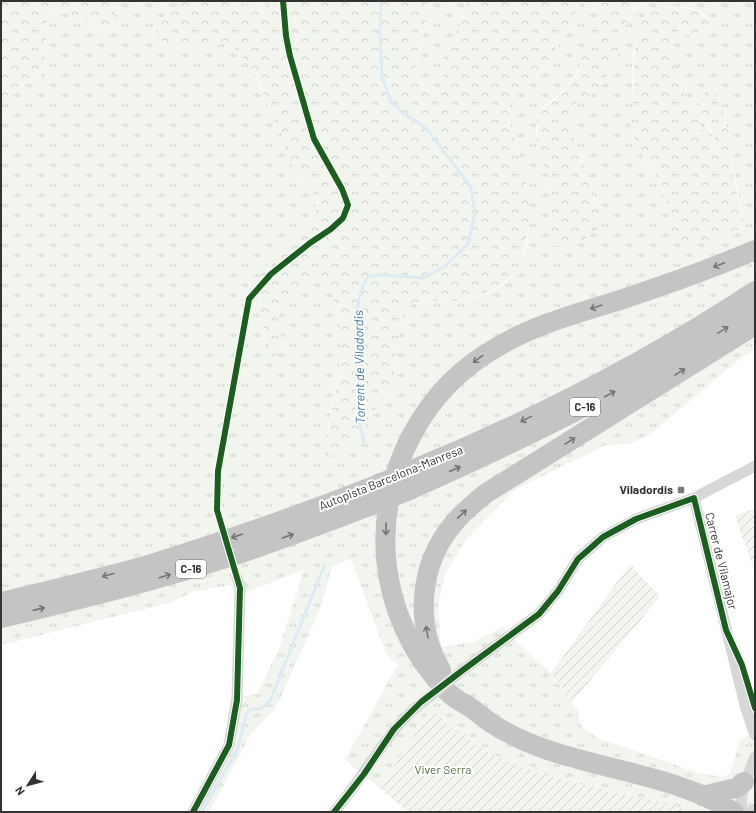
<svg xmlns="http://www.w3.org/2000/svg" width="756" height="813" viewBox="0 0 756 813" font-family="Barlow,sans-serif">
<defs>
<pattern id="grass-tufts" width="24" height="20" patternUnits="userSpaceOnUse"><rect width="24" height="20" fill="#f1f5ed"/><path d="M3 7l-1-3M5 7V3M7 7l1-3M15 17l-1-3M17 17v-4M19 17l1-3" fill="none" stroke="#cfd2cc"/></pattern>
<pattern id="forest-crowns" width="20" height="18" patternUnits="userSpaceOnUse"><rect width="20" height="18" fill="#f1f5ed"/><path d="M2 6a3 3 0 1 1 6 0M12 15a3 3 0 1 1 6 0" fill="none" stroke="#cfd2cc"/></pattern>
<pattern id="garden-furrows" width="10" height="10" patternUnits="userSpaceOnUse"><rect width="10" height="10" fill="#f1f5ed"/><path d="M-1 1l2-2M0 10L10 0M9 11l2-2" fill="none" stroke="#cfd2cc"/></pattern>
</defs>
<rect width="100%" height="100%" fill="#fff"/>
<path fill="url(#grass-tufts)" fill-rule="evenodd" d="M 115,1 L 187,1 L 184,2 L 193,48 C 204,47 221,40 232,45 C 251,55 259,89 268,107 C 272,117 279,126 283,137 C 286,147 287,156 292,165 C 297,175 308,180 313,190 C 317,197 317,206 316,214 C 314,223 305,229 299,235 C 255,271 253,284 265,340 L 281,352 C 283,336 276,319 280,304 C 283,297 288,296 293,291 C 327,260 338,304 341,330 C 345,368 330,404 326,441 L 355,440 L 384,399 L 394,381 L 395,359 L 403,308 C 426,296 452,304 477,297 C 561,272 521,173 508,114 C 512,94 530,83 543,68 C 554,54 576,18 582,1 L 602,1 C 593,25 584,63 570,83 C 561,97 539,104 537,121 C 532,146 548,164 552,188 C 556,206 552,228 551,246 L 598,208 L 574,136 L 571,110 L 578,101 L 593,94 L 616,59 L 625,27 L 638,1 L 755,1 L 755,350 L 740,359 L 648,436 L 628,444 L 606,445 L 516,489 L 467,538 L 445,574 L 438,605 L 441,647 L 473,642 L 503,627 L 529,654 L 551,673 L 578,711 L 580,723 L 583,728 L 600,739 L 699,773 L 722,777 L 728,775 L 731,770 L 740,740 L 755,732 L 755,812 L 691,812 L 668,803 L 628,796 L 545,775 L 489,753 L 430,710 L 380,788 L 345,760 L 398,664 L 389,658 L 384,648 L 351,559 L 332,566 L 322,604 L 280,699 L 274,710 L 251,734 L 209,812 L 188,812 L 227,743 L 230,698 L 258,694 L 280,646 L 304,569 L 237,596 L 230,585 L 193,592 L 169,603 L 1,645 L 1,101 L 20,86 L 40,79 L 46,50 L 47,17 L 50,11 L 67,13 L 105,30 L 113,24 ZM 671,6 C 690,7 704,9 712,28 L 713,31 L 694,38 L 680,31 L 673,36 L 671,44 L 675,60 L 682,78 L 686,104 L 703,129 L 715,155 L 718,152 C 715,133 697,114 697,99 L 702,94 L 714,94 C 728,110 729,145 733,165 C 736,186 740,207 746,226 L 670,236 C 671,212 665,187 651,167 C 645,158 638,149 634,138 C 630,128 633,110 633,99 C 633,67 626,10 671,6 Z
M 239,1 L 269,1 L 269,13 L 259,12 Z
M 426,1 L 467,1 C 465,10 462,19 458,28 C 453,38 446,45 443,56 C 440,70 445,83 441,97 C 430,95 425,92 420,82 C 406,54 435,26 426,1 Z"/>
<path fill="url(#forest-crowns)" d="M 1,1 L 115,1 C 115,10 114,20 110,29 L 105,30 L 67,13 L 50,11 L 47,17 L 46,50 L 40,79 L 20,86 L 1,101 Z
M 187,1 L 239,1 L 259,12 L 269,13 L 269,1 L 426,1 C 435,26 406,54 420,82 C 425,92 430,95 441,97 C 446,84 440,71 443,57 C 445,47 451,39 457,30 C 461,21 465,11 467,1 L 582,1 C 573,24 559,45 545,65 C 533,82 513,93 508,114 L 526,184 L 530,207 L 529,227 L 522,260 L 524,266 C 501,285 485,299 454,301 C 435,301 420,299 403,308 L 395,359 L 394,381 L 390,390 L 355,440 L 325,459 C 327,416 344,376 341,333 C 339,305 327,260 293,292 C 288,296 282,297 280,304 C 276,319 283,336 281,352 L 270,357 L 259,313 L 260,273 L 275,255 L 314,219 L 316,209 L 316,197 L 307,181 L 298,174 L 288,160 L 283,137 L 267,106 L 260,85 L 254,73 L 236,49 L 226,44 L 198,47 L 174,48 L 164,43 L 157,33 L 156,28 L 160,19 L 174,7 Z
M 602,1 L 638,1 C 626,18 622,39 616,58 C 613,67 606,77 602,85 C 594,98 578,97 571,110 L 574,136 L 598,208 L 601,227 L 575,246 L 551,246 L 552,187 L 537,145 L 537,120 L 541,110 L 563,93 L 576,75 Z
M 671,6 C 689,8 704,9 712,28 L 713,31 L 697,38 L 680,31 L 673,36 L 671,44 L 675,60 L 682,78 L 686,104 L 703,129 L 715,155 L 718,152 L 713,134 L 698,108 L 697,102 L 699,97 C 704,93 710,90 715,95 C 726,106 731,148 732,163 C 734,183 740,208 746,227 L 727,235 L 692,244 L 670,236 C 671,212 665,188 652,168 C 642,153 634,143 631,126 C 632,111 633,97 634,82 C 635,52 630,9 671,6 Z"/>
<path fill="url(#garden-furrows)" d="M 755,508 L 755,572 L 735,516 Z
M 630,564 L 660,597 L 572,702 L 551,673 Z
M 430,710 L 489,753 L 545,775 L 628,796 L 668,803 L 691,812 L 408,812 L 380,788 Z"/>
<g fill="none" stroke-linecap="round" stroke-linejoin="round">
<path stroke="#ddebf3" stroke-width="3" d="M 364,442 L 359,420 L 361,355 L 356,316 L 360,294 L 368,276 L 386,275 L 423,278 L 444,267 L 468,244 L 475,213 L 471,187 L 426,128 L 404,114 L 391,101 L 382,77 L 380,33 L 381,1
M 202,812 L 238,748 L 246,714 L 251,709 L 261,709 L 270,701 L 325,564"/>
<path stroke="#d7d7d7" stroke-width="11" d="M 694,498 L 746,709 L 755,735
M 463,670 L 539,614 L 558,591 L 578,559 L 603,537 L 636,519 L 694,498 L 755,466
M 193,812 L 229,745 L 237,700 L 240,588 L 237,578
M 334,812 C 367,774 387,727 428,698
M 742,812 C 739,791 748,776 755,757
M 751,812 L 755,809"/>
<path stroke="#c4c4c4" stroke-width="20" d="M 410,471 C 529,422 647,362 755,291
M 407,491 C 527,438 644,380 755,310
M 1,602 C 50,590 99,579 148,565 C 226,541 303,514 379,484
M 1,618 C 83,599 164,579 244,552 C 288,537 332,520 375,504
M 441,670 C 414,624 419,564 454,523 C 463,512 474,503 485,494 L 755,325
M 703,796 L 736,788 L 744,782
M 734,812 C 660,765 564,771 491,723 C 482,717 473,708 463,703 C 457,699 452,697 447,691 C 412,656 390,607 386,558 C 380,471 423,388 499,346 C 536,324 579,313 620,300 C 665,285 711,269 755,250"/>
<path stroke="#d7d7d7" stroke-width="11" d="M 428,698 L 463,670"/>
<path stroke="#c4c4c4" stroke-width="20" d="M 379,484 L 410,471
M 375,504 L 407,491"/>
<g stroke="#fff" stroke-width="8">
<path id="cycleway" d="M 193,812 L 229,745 L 237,700 L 240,588 L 217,510 L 218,471 L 249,299 L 271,274 L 310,243 L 331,229 L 343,218 L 348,205 L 342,189 L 314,139 L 290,56 L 286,36 L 283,1
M 334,812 L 364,774 L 394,729 L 421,702 L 463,670 L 539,614 L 558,591 L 578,559 L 603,537 L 636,519 L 694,498 L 726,630 L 742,665 L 755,708"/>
</g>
<use href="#cycleway" stroke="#1b5e20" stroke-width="6"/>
</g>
<defs><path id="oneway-shaft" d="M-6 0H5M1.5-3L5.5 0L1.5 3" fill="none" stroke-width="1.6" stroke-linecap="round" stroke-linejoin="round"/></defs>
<g stroke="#747474">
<use href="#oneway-shaft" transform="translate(719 265) rotate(158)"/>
<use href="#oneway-shaft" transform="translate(596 307) rotate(162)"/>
<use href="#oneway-shaft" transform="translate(723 330) rotate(-31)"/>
<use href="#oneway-shaft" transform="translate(478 359) rotate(144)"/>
<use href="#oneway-shaft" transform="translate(680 372) rotate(-32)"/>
<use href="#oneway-shaft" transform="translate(610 394) rotate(-28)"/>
<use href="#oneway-shaft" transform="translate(526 419) rotate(154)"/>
<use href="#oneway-shaft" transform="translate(570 441) rotate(-32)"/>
<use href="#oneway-shaft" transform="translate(455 469) rotate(-24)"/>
<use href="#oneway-shaft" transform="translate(462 514) rotate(-44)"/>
<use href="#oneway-shaft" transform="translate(386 529) rotate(91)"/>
<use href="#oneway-shaft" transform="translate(237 536) rotate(161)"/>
<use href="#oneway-shaft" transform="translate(288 536) rotate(-19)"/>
<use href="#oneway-shaft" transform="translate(108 575) rotate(165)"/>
<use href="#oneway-shaft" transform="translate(165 576) rotate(-17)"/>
<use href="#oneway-shaft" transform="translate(39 609) rotate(-13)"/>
<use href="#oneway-shaft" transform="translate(427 632) rotate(-100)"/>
</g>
<rect fill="#7a7a7a" stroke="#fff" stroke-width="1.5" x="677" y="486" width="8" height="8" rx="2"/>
<g text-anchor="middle" stroke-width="4" stroke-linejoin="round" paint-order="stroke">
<g fill="#fff" stroke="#707070" stroke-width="1">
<rect x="570" y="398" width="30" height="18" rx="3"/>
<rect x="176" y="560" width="30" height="18" rx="3"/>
</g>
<g font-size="11" font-weight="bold" fill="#333">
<text x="585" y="411">C-16</text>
<text x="191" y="573">C-16</text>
</g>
<g font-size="12" fill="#333" stroke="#fff">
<text transform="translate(391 478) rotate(-22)" y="4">Autopista Barcelona-Manresa</text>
<text transform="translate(721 561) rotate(76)" y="4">Carrer de Vilamajor</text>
</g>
<g font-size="12" font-weight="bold" fill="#333" stroke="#fff" text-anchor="end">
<text x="673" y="494">Viladordis</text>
</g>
<g font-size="12" fill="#56703f" stroke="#fff">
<text x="443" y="774">Viver Serra</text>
</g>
<g font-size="13" font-style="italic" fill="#3f7597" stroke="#fff">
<text transform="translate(359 367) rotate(-91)" y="5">Torrent de Viladordis</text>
</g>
</g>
<rect width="756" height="813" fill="none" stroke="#333333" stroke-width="4"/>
<g transform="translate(28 785) rotate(234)" stroke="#ffffff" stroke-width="3" paint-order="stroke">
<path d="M0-3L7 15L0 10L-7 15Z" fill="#333333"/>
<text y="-6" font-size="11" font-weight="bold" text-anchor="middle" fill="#333333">N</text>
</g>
</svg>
